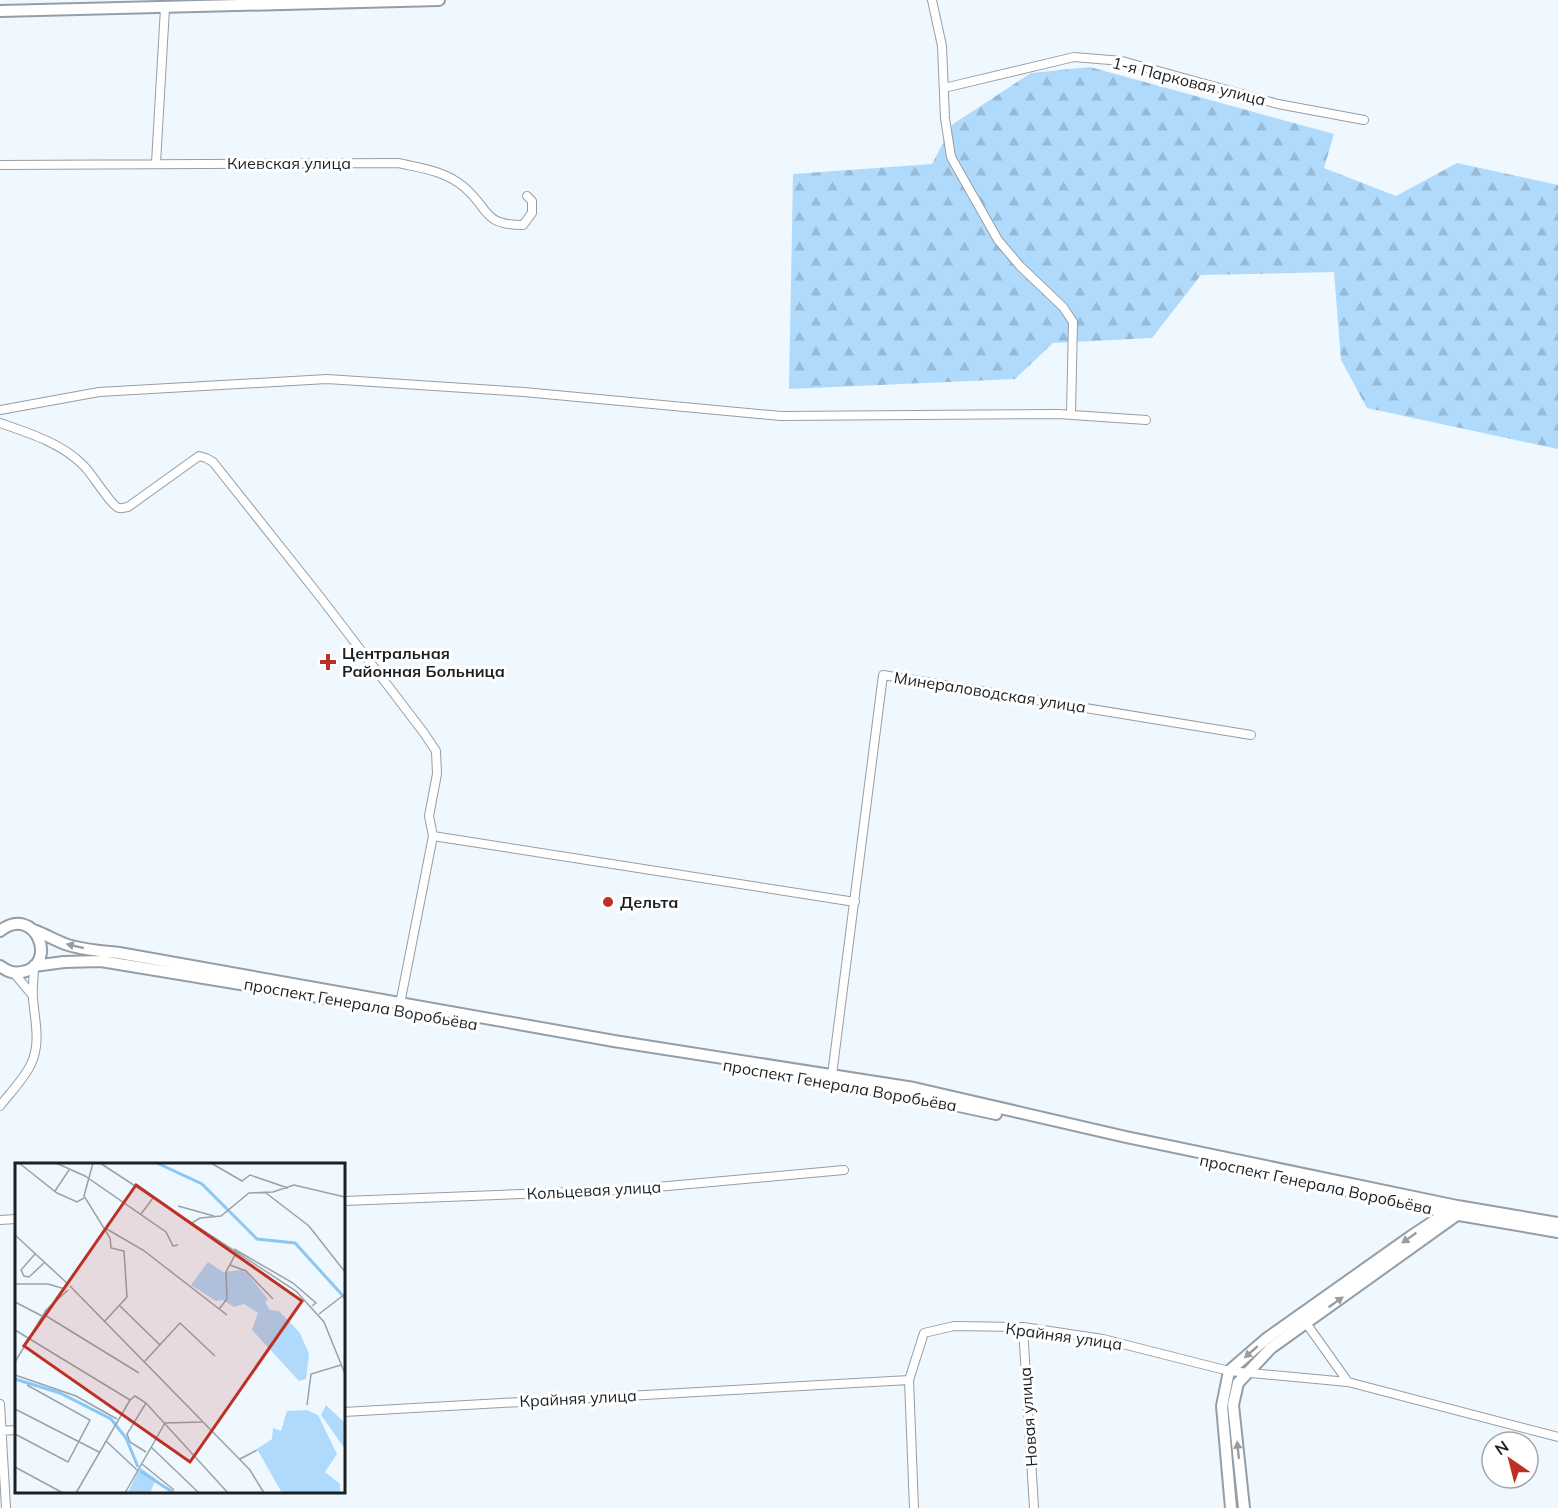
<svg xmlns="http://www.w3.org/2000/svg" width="1558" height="1508" viewBox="0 0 1558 1508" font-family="Mulish,sans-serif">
<defs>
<pattern id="forest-firs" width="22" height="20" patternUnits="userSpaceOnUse" patternTransform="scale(1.5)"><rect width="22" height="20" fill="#b0dafb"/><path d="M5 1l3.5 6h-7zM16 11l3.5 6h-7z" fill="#97bbd7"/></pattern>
</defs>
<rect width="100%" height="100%" fill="#eff8ff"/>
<path fill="url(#forest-firs)" d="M 1090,67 L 1334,134 L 1324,168 L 1396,196 L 1457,163 L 1558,185 L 1558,449 L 1367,408 L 1341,360 L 1334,272 L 1201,275 L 1152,338 L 1053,343 L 1015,379 L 789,389 L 793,174 L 932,164 L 953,124 L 1031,73 Z"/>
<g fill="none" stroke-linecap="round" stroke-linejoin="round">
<g stroke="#959ea6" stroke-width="10">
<path id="street" d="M 932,0 L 942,46 L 945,118 L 951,157 L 998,240 L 1020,266 L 1063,307 L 1073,322 L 1071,414
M 944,88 L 1074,57 L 1122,61 L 1278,104 L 1364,120
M 156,163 L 165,8
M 0,165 L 398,163 C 421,168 445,171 464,187 C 490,209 482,225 523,225 L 532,213 L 532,201 L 527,196
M 0,410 L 99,392 L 327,379 L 524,392 L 781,416 L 1058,414 L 1146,420
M 0,423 C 29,433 61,443 83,465 C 91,472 112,507 119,508 C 122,509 125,507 128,507 L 199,456 L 206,458 L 213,462 L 321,598 L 424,733 L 436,751 L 437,774 L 429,816 L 433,836 L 400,1004
M 433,836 L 855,902
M 14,973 L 33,996
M 832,1075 L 883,675 L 1251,735
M 0,1106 C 10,1093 24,1079 31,1064 C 41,1043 35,1022 33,999 C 32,988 34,977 34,966
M 344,1201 L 624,1190 L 844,1170
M 0,1220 L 16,1219
M 1306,1323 L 1348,1382
M 1023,1327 L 1034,1508
M 909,1380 L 914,1508
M 0,1404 L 6,1508
M 344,1412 L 909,1380 L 924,1333 L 954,1326 L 1023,1327 L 1103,1339 L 1229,1371 L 1348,1382 L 1558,1437
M 0,1431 L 16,1430"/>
</g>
<g stroke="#959ea6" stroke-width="14">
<path id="secondary" d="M 0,11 L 439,0
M 33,930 C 45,934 54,940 65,944 C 82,950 101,951 119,953 L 614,1041 L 914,1088 L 1126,1137 L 1457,1206 L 1558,1223
M 0,931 C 35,903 60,965 22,972 C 13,974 7,971 0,966
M 34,966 L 64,962 L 101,961 L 337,1000
M 814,1080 L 908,1095 L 996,1114
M 1307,1182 L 1459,1215 L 1558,1232
M 1231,1508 L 1222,1406 L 1229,1371 L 1266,1339 L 1410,1237 L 1449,1211
M 1244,1508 L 1233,1405 L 1238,1383 L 1271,1348 L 1461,1212"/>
</g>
<use href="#street" stroke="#fff" stroke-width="8"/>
<use href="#secondary" stroke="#fff" stroke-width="10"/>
</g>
<defs><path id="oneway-solid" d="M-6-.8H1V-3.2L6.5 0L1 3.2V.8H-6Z" transform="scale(1.5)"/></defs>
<g fill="#999b9c">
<use href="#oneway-solid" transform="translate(75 946) rotate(-166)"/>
<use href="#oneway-solid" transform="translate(1409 1238) rotate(145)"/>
<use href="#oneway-solid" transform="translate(1336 1302) rotate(-35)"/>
<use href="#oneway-solid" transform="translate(1251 1352) rotate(139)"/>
<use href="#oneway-solid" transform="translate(1238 1450) rotate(-96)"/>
</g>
<g fill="#bd3023" stroke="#fff" stroke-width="2">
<path d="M325 653h6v6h6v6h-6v6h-6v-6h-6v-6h6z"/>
<circle cx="608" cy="902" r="6"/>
</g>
<g text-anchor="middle" stroke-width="6" stroke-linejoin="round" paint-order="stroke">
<g font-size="16" fill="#1c2023" stroke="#fff">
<text transform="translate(1189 81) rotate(14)" y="6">1-я Парковая улица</text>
<text x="289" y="169">Киевская улица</text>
<text transform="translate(990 692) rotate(9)" y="6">Минераловодская улица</text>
<text transform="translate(361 1004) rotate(10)" y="6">проспект Генерала Воробьёва</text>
<text transform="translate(840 1085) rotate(10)" y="6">проспект Генерала Воробьёва</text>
<text transform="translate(1316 1184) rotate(12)" y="6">проспект Генерала Воробьёва</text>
<text transform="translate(594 1190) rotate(-3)" y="6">Кольцевая улица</text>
<text transform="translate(1064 1336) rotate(8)" y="6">Крайняя улица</text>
<text transform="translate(578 1398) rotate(-3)" y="6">Крайняя улица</text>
<text transform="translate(1028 1417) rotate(-94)" y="6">Новая улица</text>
</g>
<g font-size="16" font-weight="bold" fill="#1c2023" stroke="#fff" text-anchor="start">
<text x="342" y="659">Центральная<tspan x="342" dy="18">Районная Больница</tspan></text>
<text x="620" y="908">Дельта</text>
</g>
</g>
<g transform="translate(15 1163)">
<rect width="330" height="330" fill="#eff8ff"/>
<path d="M 193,99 L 208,109 L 226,107 L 232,110 L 253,136 L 250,139 L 255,147 L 264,148 L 285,170 L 294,191 L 291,216 L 284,218 L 237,167 L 243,150 L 229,141 L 219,144 L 208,137 L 201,138 L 176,122 ZM 311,242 L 330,260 L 330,286 L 306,252 Z" fill="#b0dafb"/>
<path d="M 292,247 L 303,252 L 322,291 L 310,309 L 325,321 L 325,330 L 267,330 L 242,286 L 257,276 L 258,265 L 266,268 L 272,248 Z" fill="#b0dafb"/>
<path d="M 125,304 L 141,316 L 135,330 L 113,330 Z" fill="#b0dafb"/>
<path fill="none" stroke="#8ac7f5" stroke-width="3" d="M 142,0 L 187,21 L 242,76 L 280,80 L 330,135M 0,216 L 45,230 L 96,256 L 111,275 L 123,304M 125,308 L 159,330"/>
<path fill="none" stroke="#9ba2a7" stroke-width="1.5" d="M 4,0 L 42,30 L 62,39 L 69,35M 41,0 L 70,13 L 151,69 L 158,83 L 163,82M 78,0 L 69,33 L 95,75 L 96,85 L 109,88 L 112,134 L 89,159M 85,0 L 281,128 L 309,159 L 330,211M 196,0 L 227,18 L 235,12 L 273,25M 40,28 L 54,7M 251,30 L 294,63 L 330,109M 163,43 L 199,53M 126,51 L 138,35M 177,60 L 185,55 L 206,53 L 234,30 L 258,29 L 279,22 L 330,34M 90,65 L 128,87 L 212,152M 0,72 L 53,121M 219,86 L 278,120 L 301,140 L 297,143M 20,91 L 6,107 L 9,113 L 14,114 L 29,100M 215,102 L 231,108 L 258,136M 0,121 L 33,121 L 50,126M 55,123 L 235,307 L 249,330M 0,139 L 27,153M 105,143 L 145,182M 204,146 L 212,136 L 211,109 L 221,90M 28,151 L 124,210M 304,151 L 330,131M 0,167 L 115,237 L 120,233 L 131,240 L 213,330M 130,198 L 165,160 L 200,193M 0,199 L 31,147 L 53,127M 0,212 L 61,233 L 102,256M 131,240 L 112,271 L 115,279 L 131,289M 292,242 L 296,211 L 326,202M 0,246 L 84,289M 0,271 L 53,299 L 75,257 L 12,222M 91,278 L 122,307M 136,284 L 184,330M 225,296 L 242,287M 127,301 L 159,327M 0,304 L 48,330M 61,330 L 115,237M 110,330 L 150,260 L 187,259"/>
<path fill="#bd3023" fill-opacity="0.15" stroke="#bd3023" stroke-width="3" d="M 121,22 L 287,138 L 175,299 L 9,183 Z"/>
<rect width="330" height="330" fill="none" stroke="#1c2023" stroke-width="3"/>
</g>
<g transform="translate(1510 1460) rotate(325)"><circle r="28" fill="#ffffff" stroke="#a4a6a7" stroke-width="1.5"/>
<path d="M0-4.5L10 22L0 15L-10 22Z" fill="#bd3023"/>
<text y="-9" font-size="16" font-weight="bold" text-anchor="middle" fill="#1c2023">N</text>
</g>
</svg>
